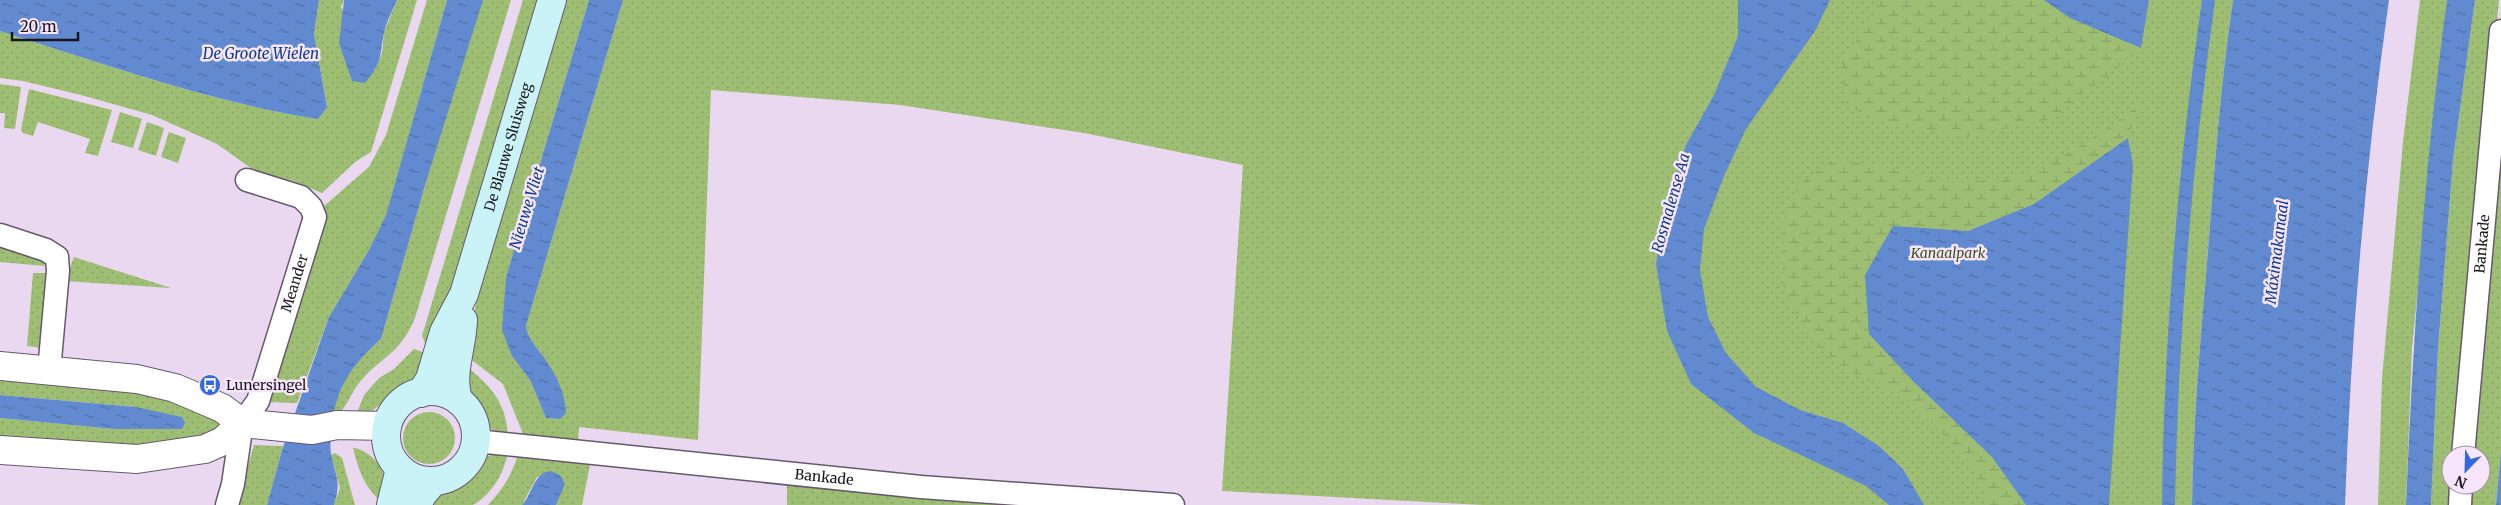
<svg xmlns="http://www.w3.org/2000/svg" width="2501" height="505" viewBox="0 0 2501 505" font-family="Merriweather,serif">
<defs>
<pattern id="grass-dots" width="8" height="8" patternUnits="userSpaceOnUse" patternTransform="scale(1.25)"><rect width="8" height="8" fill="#9ebf73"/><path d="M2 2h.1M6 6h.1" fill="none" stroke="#88a363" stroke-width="1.8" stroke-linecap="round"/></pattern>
<pattern id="wetland-marsh" width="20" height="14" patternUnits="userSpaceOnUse" patternTransform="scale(1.25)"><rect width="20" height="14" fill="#9ebf73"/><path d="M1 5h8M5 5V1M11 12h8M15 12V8" fill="none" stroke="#88a363"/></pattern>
<pattern id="water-ripples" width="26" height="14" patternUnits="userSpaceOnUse" patternTransform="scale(1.25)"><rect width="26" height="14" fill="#628ad0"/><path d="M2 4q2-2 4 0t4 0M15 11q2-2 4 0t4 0" fill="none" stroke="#5070a8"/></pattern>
</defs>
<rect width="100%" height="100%" fill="#ead8f0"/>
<path fill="url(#grass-dots)" d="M 319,0 L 344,0 L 341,7 L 375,70 L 382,53 L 384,32 L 397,0 L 417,0 L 371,152 L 355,162 L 322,193 L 290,180 L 255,171 L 217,144 L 152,115 L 81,95 L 23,81 L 0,78 L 0,31 C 105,64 209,102 318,119 L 327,106 L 314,34 Z
M 427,0 L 447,0 L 386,216 L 369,250 L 329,317 L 297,403 L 267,402 L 324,206 L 369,167 L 386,135 Z
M 481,0 L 511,0 L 415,318 C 399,356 382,355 359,383 C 352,391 349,402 342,410 L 334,410 C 336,381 361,357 381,339 L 426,182 Z
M 523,0 L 537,0 L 442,322 L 432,346 L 425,343 L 422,336 Z
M 564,0 L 589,0 L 506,277 L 512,356 L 530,380 L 546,418 L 560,419 L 541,353 L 528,337 L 526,326 L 623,0 L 2233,0 C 2220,88 2214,175 2207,263 C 2200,344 2193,424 2192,505 L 1482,505 L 1222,491 L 1243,165 L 1084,133 L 900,105 L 711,90 L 698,440 L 579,427 L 578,443 L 523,434 L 503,384 L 465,355 L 483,271 Z
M 2420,0 L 2447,0 L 2412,348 L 2406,505 L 2378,505 L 2382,379 L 2403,142 Z
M 2475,0 L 2499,0 L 2456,455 L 2451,455 L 2454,505 L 2431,505 L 2438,349 L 2453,160 Z
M 0,84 L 21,87 L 15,129 L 4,128 L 5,113 L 0,113 Z
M 29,89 L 112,110 L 98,156 L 85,153 L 90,139 L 38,122 L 33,136 L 23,133 L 21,130 Z
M 120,112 L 142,119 L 133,148 L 111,142 Z
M 147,122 L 164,128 L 156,156 L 138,150 Z
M 169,132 L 186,138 L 178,163 L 161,157 Z
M 2501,132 L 2501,451 L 2496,505 L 2468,505 L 2469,485 L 2481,485 L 2481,455 L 2471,455 Z
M 0,246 L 43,260 L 45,266 L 0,262 Z
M 74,257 L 171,288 L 65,281 Z
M 33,273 L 47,273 L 42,348 L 27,346 Z
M 414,349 L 428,354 C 416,384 411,379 389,397 C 373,410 375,411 355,418 L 364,395 L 379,378 L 394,369 Z
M 465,365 C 490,386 506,401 508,436 L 491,429 L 479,414 L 464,388 Z
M 0,371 L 132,384 L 221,419 L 218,435 L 142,451 L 0,440 L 0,418 L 114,429 L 136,407 L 0,395 Z
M403 438a26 26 0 1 1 52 0a26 26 0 1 1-52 0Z
M 254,445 L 283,446 L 267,505 L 237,505 Z
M 353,448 C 359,448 363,451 368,454 C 387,467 385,483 385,505 C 365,489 359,472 353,448 Z
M 508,448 C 507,469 492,495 473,505 L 425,505 L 432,498 L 459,486 L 475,471 L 486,457 Z
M 335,453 L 342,458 L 355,505 L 334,505 L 340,488 L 331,455 Z
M 518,454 L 591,460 L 582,505 L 556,505 L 564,484 L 560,475 L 537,477 L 522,505 L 488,505 C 503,489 512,475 518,454 Z
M 787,480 L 1023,505 L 787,505 Z"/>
<path fill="url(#wetland-marsh)" d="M 1880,0 L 2044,0 L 2070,18 L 2141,48 L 2052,119 L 1962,137 L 1882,122 L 1846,106 L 1842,65 Z
M 2139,105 L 2128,138 L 2034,204 L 1968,231 L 1894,226 L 1869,334 L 1912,380 L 1992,457 L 2026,505 L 1990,505 L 1969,460 L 1923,414 L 1894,393 L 1845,369 L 1807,336 L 1783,286 L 1782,222 L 1799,184 L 1832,161 L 1872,164 L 1960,183 L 2017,177 L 2065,155 L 2102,132 Z"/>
<path fill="url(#water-ripples)" d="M 0,0 L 319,0 L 314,34 L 327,107 L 318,119 C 209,102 105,64 0,31 Z
M 344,0 L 397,0 C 393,10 386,22 384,33 C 379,58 383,61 365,83 L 352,81 L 339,43 Z
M 447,0 L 483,0 L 426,182 L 381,339 C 352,365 336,386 332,426 C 332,435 329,445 331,453 C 335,477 342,480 334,505 L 267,505 L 282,450 L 329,317 L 369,250 L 386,215 Z
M 589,0 L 623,0 L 526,326 C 528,339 535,345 543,356 C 555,373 565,391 566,413 L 560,419 L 546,418 L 530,380 L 512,356 L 502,330 L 506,277 Z
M 1738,0 L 1830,0 L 1815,31 L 1746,129 L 1724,176 L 1704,229 L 1700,270 L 1708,317 L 1726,353 L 1756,387 L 1800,410 L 1843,423 L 1879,446 L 1903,469 L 1924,505 L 1889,505 L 1866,486 L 1754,433 L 1691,384 L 1667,331 L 1656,264 L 1665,209 L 1686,145 L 1714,95 L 1738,36 Z
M 2044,0 L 2149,0 L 2141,48 L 2070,18 Z
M 2202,0 L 2215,0 C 2192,167 2178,336 2175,505 L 2162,505 C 2164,336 2178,167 2202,0 Z
M 2233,0 L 2389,0 C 2365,168 2351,336 2345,505 L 2192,505 C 2193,424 2200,344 2207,263 C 2214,175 2220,88 2233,0 Z
M 2447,0 L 2475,0 L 2453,160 L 2438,349 L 2431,505 L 2406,505 C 2413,336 2424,168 2447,0 Z
M 2128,138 L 2133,165 L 2109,505 L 2026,505 L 1992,457 L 1912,380 L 1869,334 L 1865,275 L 1893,226 L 1968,231 L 2034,204 Z
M 0,395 L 136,407 L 182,417 L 185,423 L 182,429 L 114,429 L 0,418 Z
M 2501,451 L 2501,505 L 2496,505 Z
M 550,471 L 560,475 L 565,484 L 556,505 L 522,505 C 533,493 533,474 550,471 Z"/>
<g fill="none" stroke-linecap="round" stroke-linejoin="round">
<g stroke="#67586d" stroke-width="25">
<g id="minor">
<path d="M 0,235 L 46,250 L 57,257 L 58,271 L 49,371"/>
<path id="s1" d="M 476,441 L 921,487 L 1173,505"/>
<path id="s2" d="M 2463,455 L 2501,31"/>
<path id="s3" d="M 227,505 L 233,484 L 242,423 L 258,401 L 315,217 L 311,207 L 301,197 L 247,180"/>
<path d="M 2460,505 L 2461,485"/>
</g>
</g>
<g stroke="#67586d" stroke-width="30">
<path id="tertiary" d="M 0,366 L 137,379 L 175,388 L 222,408 L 242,423 L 312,430 L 337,425 L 387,426
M 0,450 L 137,459 L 205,449 L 223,441 L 242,423"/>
</g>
<g stroke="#67586d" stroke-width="30">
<g id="secondary">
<circle cx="431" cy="436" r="45"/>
<path id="s4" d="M 421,393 L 430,379 L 444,332 L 464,294 L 552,0"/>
<path d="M 458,400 C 450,371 462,350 463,320"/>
<path d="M 391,505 L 400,469"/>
<path d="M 417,505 L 422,495 L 434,481"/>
</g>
</g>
<use href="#minor" stroke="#fff" stroke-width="22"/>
<use href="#tertiary" stroke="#fff" stroke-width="28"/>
<use href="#secondary" stroke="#c9f3f7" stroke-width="28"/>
</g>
<defs>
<g id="bus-disc" transform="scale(1.125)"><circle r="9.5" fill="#3569d8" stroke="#f7e5fe"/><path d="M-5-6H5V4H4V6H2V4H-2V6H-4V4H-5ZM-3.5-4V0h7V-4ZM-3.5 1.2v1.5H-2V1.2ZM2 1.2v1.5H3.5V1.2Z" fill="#fff"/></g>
</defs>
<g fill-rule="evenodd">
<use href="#bus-disc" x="210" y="385"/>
</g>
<g text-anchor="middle" stroke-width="5" stroke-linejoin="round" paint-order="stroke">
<g font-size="14" fill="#1a141c" stroke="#f7e5fe">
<text dy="5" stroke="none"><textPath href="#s4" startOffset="262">De Blauwe Sluisweg</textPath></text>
<text dy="5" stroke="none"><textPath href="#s2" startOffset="212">Bankade</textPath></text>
<text dy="5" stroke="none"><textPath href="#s3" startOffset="234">Meander</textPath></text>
<text dy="5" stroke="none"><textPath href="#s1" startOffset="350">Bankade</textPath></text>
</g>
<g font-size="14" font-style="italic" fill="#3c5218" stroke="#f7e5fe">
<text x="1948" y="258">Kanaalpark</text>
</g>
<g font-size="14" fill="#1a141c" stroke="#f7e5fe" text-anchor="start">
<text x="226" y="390">Lunersingel</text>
</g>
<g font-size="15" font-style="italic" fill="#0d3b8d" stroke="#f7e5fe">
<text x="261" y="59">De Groote Wielen</text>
<text transform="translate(1671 203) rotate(-74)" y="5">Rosmalense Aa</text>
<text transform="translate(527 208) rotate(-73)" y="5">Nieuwe Vliet</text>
<text transform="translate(2277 252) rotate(-83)" y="5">Máximakanaal</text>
</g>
</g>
<g transform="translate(2466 470) rotate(203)"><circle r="24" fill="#f7e5fe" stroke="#9f91a4"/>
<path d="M0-4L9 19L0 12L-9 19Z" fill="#3569d8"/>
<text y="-8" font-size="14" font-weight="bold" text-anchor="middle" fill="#1a141c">N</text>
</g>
<path d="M12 32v8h66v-8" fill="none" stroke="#1a141c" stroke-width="2.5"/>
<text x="20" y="32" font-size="15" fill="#1a141c" stroke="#f7e5fe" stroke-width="4" paint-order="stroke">20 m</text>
</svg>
